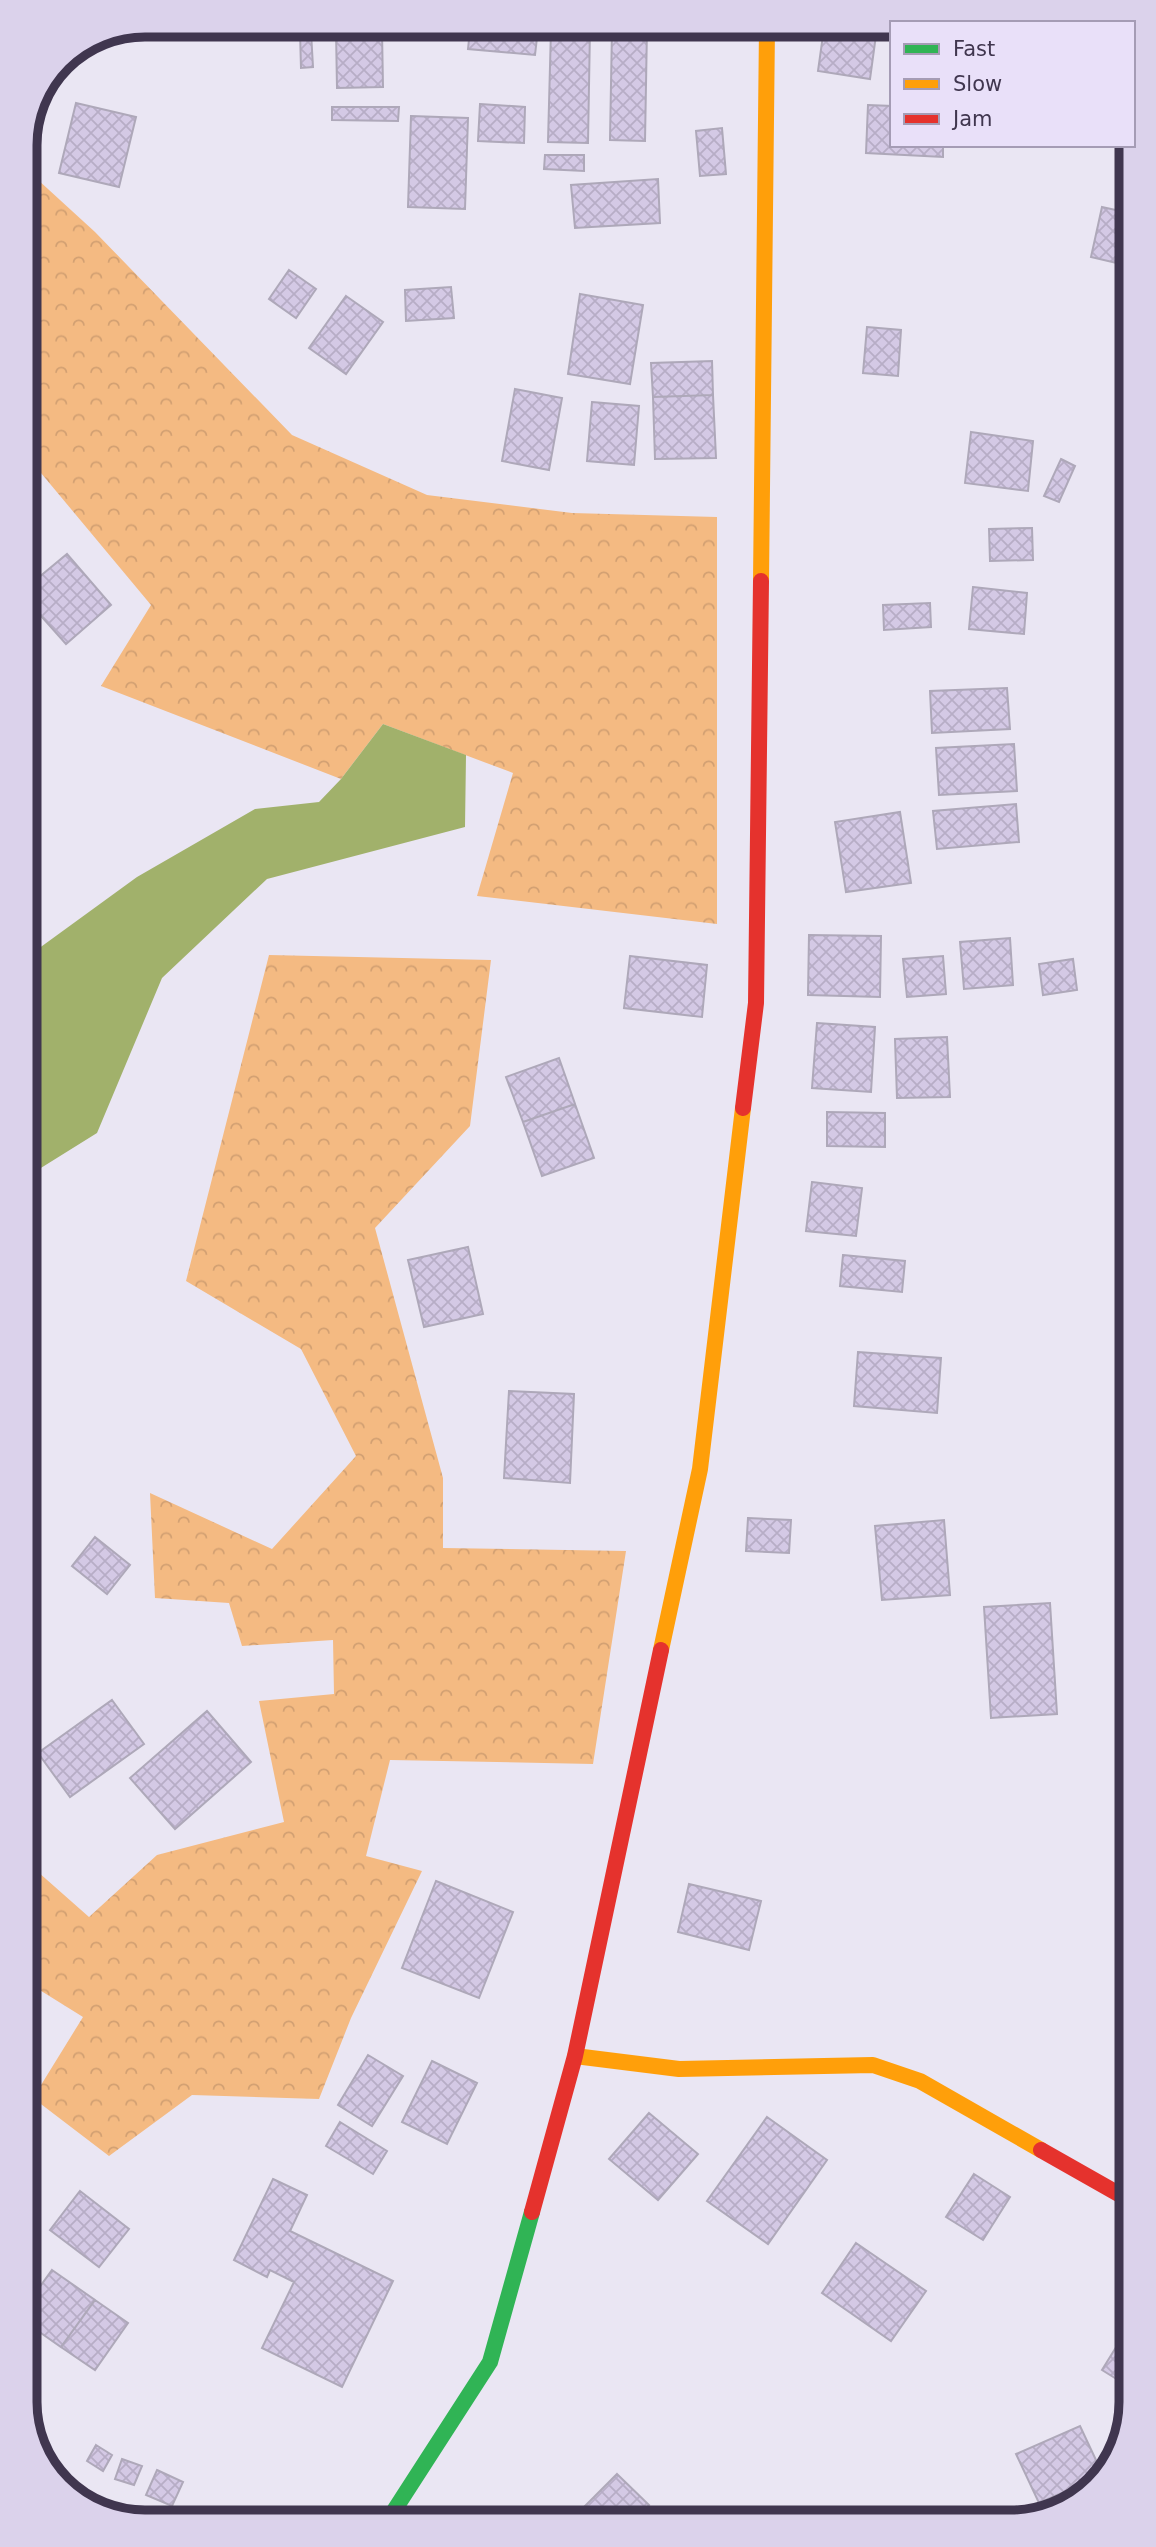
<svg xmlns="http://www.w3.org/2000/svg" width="1156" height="2547" viewBox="0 0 1156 2547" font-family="'DejaVu Sans',sans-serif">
<defs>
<pattern id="forest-crowns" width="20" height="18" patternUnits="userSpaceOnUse" patternTransform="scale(1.75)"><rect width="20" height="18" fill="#f4ba82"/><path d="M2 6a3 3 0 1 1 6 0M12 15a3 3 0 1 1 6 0" fill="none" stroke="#d2a072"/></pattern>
<pattern id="building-cross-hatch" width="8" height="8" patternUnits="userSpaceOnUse" patternTransform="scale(1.75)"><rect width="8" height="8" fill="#d4c9e5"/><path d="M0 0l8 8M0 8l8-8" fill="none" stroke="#b7adc6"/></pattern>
</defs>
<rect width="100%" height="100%" fill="#eae6f3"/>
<path fill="url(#forest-crowns)" d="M 25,168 L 95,232 L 292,435 L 427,495 L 572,513 L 717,517 L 717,924 L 477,896 L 513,773 L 383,724 L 341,779 L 101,686 L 151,605 L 26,455 Z
M 269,955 L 491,960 L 470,1126 L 375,1228 L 443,1478 L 443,1548 L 626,1551 L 593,1764 L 390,1760 L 366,1856 L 422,1871 L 351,2018 L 319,2099 L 192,2095 L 109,2156 L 33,2098 L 83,2017 L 30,1984 L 29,1864 L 89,1917 L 157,1855 L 284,1822 L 259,1701 L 334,1694 L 333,1640 L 242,1646 L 229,1603 L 155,1598 L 150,1493 L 272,1549 L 356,1456 L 301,1349 L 186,1281 Z"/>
<path fill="#a1b16b" d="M 383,724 L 466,755 L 465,827 L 267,879 L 162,978 L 97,1133 L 28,1176 L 27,957 L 137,877 L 255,809 L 319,802 L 341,779 Z"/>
<path fill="url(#building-cross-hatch)" stroke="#aea8b9" stroke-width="2" d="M 647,28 L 645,141 L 610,140 L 612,29 Z
M 824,28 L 876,35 L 870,79 L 818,71 Z
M 538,29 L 535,55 L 468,49 L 470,30 Z
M 551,29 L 590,29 L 588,143 L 548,142 Z
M 440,30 L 470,30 L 470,33 Z
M 336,31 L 382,31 L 383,87 L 337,88 Z
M 300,32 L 311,32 L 313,67 L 301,68 Z
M 76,103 L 136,117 L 119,187 L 59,173 Z
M 480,104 L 525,107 L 524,143 L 478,141 Z
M 868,105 L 892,106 L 892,145 L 943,145 L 943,157 L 866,153 Z
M 332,107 L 399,107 L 398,121 L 332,120 Z
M 411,116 L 468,118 L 465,209 L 408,207 Z
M 722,128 L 726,174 L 700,176 L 696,131 Z
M 545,155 L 584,155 L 584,171 L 544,169 Z
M 658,179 L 660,223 L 575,228 L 571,185 Z
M 1102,207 L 1125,212 L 1125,265 L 1091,257 Z
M 289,270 L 316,289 L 296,318 L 269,299 Z
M 451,287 L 454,318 L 406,321 L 405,290 Z
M 580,294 L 643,305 L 630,384 L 568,374 Z
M 346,296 L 383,322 L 346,374 L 309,348 Z
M 867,327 L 901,330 L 898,376 L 863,373 Z
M 712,361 L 713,395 L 653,397 L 651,363 Z
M 515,389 L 562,398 L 549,470 L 502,461 Z
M 713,395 L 716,458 L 655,459 L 653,397 Z
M 592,402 L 639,406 L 634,465 L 587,461 Z
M 971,432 L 1033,441 L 1028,491 L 965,483 Z
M 1061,459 L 1075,466 L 1059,502 L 1044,496 Z
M 1032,528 L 1033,560 L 990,561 L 989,529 Z
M 67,554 L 111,605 L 66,644 L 26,599 L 26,588 Z
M 973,587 L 1027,593 L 1024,634 L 969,629 Z
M 930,603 L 931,627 L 884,630 L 883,605 Z
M 1007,688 L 1010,729 L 932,733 L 930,691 Z
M 1014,744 L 1017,791 L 939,795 L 936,748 Z
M 1016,804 L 1019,842 L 937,849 L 933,811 Z
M 900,812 L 911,883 L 846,892 L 835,822 Z
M 809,935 L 881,936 L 880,997 L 808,995 Z
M 1010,938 L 1013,985 L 964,989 L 960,942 Z
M 630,956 L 707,965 L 702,1017 L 624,1008 Z
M 943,956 L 946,994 L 907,997 L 903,959 Z
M 1073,959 L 1077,990 L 1043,995 L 1039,964 Z
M 817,1023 L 875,1027 L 871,1092 L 812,1088 Z
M 947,1037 L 950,1097 L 897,1098 L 895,1039 Z
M 559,1058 L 575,1104 L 523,1122 L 506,1077 Z
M 575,1104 L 594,1158 L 542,1176 L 523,1122 Z
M 827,1112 L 885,1113 L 885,1147 L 827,1146 Z
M 812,1182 L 862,1188 L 856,1236 L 806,1231 Z
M 468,1247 L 483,1314 L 424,1327 L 408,1260 Z
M 843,1255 L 905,1261 L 902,1292 L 840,1286 Z
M 858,1352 L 941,1358 L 937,1413 L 854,1406 Z
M 509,1391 L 574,1394 L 570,1483 L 504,1478 Z
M 748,1518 L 791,1520 L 789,1553 L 746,1551 Z
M 944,1520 L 950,1595 L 882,1600 L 875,1526 Z
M 95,1537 L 130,1565 L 107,1594 L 72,1566 Z
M 1050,1603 L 1057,1714 L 991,1718 L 984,1607 Z
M 112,1700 L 144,1744 L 70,1797 L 38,1753 Z
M 207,1711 L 251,1762 L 175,1829 L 130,1778 Z
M 436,1881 L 513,1912 L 479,1998 L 402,1968 Z
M 689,1884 L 761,1901 L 749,1950 L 678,1932 Z
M 30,2037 L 38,2044 L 30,2053 Z
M 368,2055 L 403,2076 L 372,2126 L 338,2105 Z
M 432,2061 L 477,2083 L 447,2144 L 402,2122 Z
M 649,2113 L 698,2154 L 658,2200 L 609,2159 Z
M 767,2117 L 827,2160 L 768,2244 L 707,2201 Z
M 340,2122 L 387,2151 L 373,2174 L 326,2146 Z
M 974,2174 L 1010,2197 L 983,2240 L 946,2217 Z
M 273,2179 L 307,2195 L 290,2231 L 393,2281 L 342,2387 L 262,2348 L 294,2282 L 270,2270 L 267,2277 L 234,2260 Z
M 80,2191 L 129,2229 L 99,2267 L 50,2230 Z
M 856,2243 L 926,2291 L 891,2341 L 822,2293 Z
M 52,2270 L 95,2300 L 61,2347 L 31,2326 L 31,2299 Z
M 95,2300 L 128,2323 L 95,2370 L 61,2347 Z
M 1131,2323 L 1131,2388 L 1102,2370 Z
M 1080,2426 L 1103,2475 L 1039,2503 L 1016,2454 Z
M 96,2445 L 112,2455 L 103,2471 L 87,2461 Z
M 122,2459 L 142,2466 L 134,2485 L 115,2479 Z
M 157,2470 L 183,2482 L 172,2506 L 146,2495 Z
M 617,2474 L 649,2505 L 636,2519 L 599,2519 L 585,2506 Z"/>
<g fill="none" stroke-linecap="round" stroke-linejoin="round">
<path stroke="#30b455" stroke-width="16" d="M 388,2520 L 490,2362 L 532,2212"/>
<path stroke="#ff9f0a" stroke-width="16" d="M 761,581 L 767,27
M 661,1650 L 700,1469 L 743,1108
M 575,2056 L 679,2069 L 873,2065 L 920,2081 L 1041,2150"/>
<path stroke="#e5322d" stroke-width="16" d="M 743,1108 L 756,1003 L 761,581
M 1041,2150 L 1131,2201
M 532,2212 L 575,2056 L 661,1650"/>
</g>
<path d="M0 0H1156V2547H0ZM145 37H1011A108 108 0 0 1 1119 145V2402A108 108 0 0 1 1011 2510H145A108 108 0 0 1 37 2402V145A108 108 0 0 1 145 37Z" fill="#dbd2eb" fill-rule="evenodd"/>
<path fill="none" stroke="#40364f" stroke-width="9" d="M145 37H1011A108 108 0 0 1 1119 145V2402A108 108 0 0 1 1011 2510H145A108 108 0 0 1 37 2402V145A108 108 0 0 1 145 37Z"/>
<rect x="890" y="21" width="245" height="126" fill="#e9e0f9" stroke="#a59cb5" stroke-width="2"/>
<rect x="904" y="44" width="35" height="10" fill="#30b455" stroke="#a59cb5" stroke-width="2"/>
<text x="953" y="56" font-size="21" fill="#40364f">Fast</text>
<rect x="904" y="79" width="35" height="10" fill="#ff9f0a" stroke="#a59cb5" stroke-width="2"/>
<text x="953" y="91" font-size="21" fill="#40364f">Slow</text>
<rect x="904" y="114" width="35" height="10" fill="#e5322d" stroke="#a59cb5" stroke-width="2"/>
<text x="953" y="126" font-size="21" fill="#40364f">Jam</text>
</svg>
